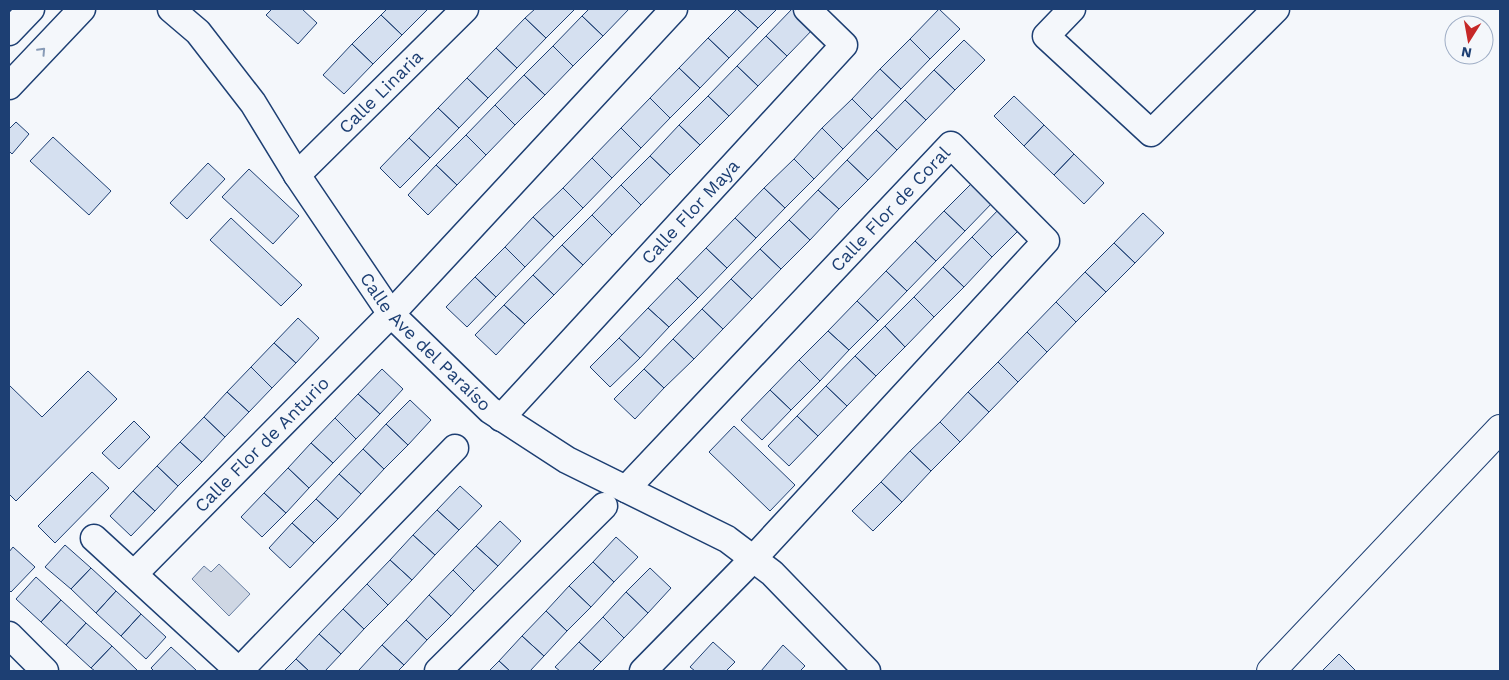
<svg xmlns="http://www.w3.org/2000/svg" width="1509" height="680" viewBox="0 0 1509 680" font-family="'Work Sans',sans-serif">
<rect width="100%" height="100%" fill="#f4f7fb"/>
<path fill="#cfd7e4" stroke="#687fa3" d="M 219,564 L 250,594 L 229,616 L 192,579 L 204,566 L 211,572 Z"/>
<path fill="#d5e0f0" stroke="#1d3f73" d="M 272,9 L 302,9 L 317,23 L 298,44 L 266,15 Z
M 387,9 L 428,9 L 402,35 L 381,15 Z
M 535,9 L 575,9 L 546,38 L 525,18 Z
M 589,9 L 629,9 L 603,36 L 582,16 Z
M 737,9 L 758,28 L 729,58 L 708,38 Z
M 737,9 L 777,9 L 758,28 Z
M 792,9 L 798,9 L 816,26 L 787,56 L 766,36 Z
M 939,9 L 960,29 L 930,59 L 910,39 Z
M 381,15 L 402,35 L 373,64 L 352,44 Z
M 582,16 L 603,36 L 573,66 L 553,46 Z
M 525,18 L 546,38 L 517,68 L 496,48 Z
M 766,36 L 787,56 L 758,86 L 737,66 Z
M 708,38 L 729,58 L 700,88 L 679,68 Z
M 910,39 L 930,59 L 901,89 L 880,69 Z
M 964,40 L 985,60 L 955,90 L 934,70 Z
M 352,44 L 373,64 L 344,94 L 323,75 Z
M 553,46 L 573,66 L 545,95 L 524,75 Z
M 496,48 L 517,68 L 488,98 L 467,78 Z
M 737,66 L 758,86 L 729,116 L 708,96 Z
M 679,68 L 700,88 L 670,118 L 650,98 Z
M 880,69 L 901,89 L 872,119 L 852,99 Z
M 934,70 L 955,90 L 926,120 L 905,100 Z
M 524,75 L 545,95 L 515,125 L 495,105 Z
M 467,78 L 488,98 L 459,128 L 438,108 Z
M 708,96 L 729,116 L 700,145 L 679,125 Z
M 1014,96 L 1044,125 L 1024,146 L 994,116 Z
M 650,98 L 670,118 L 641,148 L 621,128 Z
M 852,99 L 872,119 L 843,149 L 822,128 Z
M 905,100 L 926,120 L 897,150 L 876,130 Z
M 495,105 L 515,125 L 486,155 L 466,135 Z
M 438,108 L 459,128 L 430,158 L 409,138 Z
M 16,122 L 29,134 L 12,154 L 9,151 L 9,129 Z
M 679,125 L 700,145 L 670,175 L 650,156 Z
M 1044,125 L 1074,154 L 1054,175 L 1024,146 Z
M 621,128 L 641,148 L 612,178 L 592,158 Z
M 822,128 L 843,149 L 814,179 L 794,159 Z
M 876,130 L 897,150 L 868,180 L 847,160 Z
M 466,135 L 486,155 L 457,185 L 436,165 Z
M 53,137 L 111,191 L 89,215 L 30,161 Z
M 409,138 L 430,158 L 400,188 L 380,168 Z
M 1074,154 L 1104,183 L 1084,204 L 1054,175 Z
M 650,156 L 670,175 L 641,205 L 621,185 Z
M 592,158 L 612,178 L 583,208 L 563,188 Z
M 794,159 L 814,179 L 785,208 L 764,188 Z
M 847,160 L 868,180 L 839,209 L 818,190 Z
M 208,163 L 225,179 L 187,219 L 170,203 Z
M 436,165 L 457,185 L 428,215 L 408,195 Z
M 249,169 L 299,216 L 273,244 L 222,197 Z
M 973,182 L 994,201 L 965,231 L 944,211 Z
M 621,185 L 641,205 L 612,235 L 592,215 Z
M 563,188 L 583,208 L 554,237 L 533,217 Z
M 764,188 L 785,208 L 756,238 L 735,218 Z
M 818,190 L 839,209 L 810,240 L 789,220 Z
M 1001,207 L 1022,227 L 992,257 L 972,237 Z
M 944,211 L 965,231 L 936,261 L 915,241 Z
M 1143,213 L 1164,233 L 1135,263 L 1114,243 Z
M 592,215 L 612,235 L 583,265 L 562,245 Z
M 533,217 L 554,237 L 525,267 L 505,247 Z
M 231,218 L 302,285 L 281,306 L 210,240 Z
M 735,218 L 756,238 L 727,268 L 706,248 Z
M 789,220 L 810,240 L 781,269 L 760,249 Z
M 972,237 L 992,257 L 964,287 L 943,267 Z
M 915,241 L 936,261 L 907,291 L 886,271 Z
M 1114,243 L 1135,263 L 1106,292 L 1085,272 Z
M 562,245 L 583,265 L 554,295 L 533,275 Z
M 505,247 L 525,267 L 496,297 L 475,277 Z
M 706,248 L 727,268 L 698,298 L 677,278 Z
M 760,249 L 781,269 L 752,299 L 731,279 Z
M 943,267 L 964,287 L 934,317 L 914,297 Z
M 886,271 L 907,291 L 878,321 L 857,301 Z
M 1085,272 L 1106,292 L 1076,322 L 1056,302 Z
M 533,275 L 554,295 L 525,324 L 504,305 Z
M 475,277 L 496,297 L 467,327 L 446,307 Z
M 677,278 L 698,298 L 669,327 L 648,308 Z
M 731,279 L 752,299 L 723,329 L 702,309 Z
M 914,297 L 934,317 L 905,347 L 885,326 Z
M 857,301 L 878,321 L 849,350 L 828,331 Z
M 1056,302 L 1076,322 L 1047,352 L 1027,332 Z
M 504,305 L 525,324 L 496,355 L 475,335 Z
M 648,308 L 669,327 L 640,358 L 619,338 Z
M 702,309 L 723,329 L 694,359 L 673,339 Z
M 298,318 L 319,338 L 296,363 L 274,343 Z
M 885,326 L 905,347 L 876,376 L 855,356 Z
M 828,331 L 849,350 L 820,381 L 799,360 Z
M 1027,332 L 1047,352 L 1018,382 L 998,362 Z
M 619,338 L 640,358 L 610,387 L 590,367 Z
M 673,339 L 694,359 L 664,388 L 644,369 Z
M 274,343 L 296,363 L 272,388 L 251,367 Z
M 855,356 L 876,376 L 847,406 L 826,386 Z
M 799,360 L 820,381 L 791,410 L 770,390 Z
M 998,362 L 1018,382 L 989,412 L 968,392 Z
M 251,367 L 272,388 L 249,412 L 227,392 Z
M 382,369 L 403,389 L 380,414 L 358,394 Z
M 644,369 L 664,388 L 635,419 L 614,399 Z
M 88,371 L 117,399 L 16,501 L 9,494 L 9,385 L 42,417 Z
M 826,386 L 847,406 L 818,436 L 797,416 Z
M 770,390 L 791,410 L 762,440 L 741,420 Z
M 227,392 L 249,412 L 225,437 L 204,417 Z
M 968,392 L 989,412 L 960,442 L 940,422 Z
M 358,394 L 380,414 L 356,439 L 335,418 Z
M 410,400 L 431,420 L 408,445 L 386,424 Z
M 797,416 L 818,436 L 789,466 L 768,446 Z
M 204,417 L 225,437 L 202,462 L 180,442 Z
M 335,418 L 356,439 L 333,463 L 311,443 Z
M 134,421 L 150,437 L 119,469 L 102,453 Z
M 940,422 L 960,442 L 931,471 L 910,451 Z
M 386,424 L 408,445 L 384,469 L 363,449 Z
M 734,426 L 795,485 L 770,511 L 709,452 Z
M 180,442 L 202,462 L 178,486 L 157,466 Z
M 311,443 L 333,463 L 309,488 L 288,468 Z
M 363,449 L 384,469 L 361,494 L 339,474 Z
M 910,451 L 931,471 L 902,502 L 881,482 Z
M 157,466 L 178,486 L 155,511 L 133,491 Z
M 288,468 L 309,488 L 286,513 L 264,493 Z
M 92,472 L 109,488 L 55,543 L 38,526 Z
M 339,474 L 361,494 L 338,519 L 316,499 Z
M 881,482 L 902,502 L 873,531 L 852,511 Z
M 460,486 L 482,506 L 459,530 L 437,510 Z
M 133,491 L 155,511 L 131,536 L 110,516 Z
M 264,493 L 286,513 L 262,537 L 241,517 Z
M 316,499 L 338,519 L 314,543 L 292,523 Z
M 437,510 L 459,530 L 435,555 L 413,535 Z
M 500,521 L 521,541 L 498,566 L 476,546 Z
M 292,523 L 314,543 L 290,568 L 269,548 Z
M 413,535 L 435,555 L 412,580 L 390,560 Z
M 616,537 L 638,557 L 614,582 L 593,562 Z
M 65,545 L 91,568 L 71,589 L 45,567 Z
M 476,546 L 498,566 L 474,591 L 453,570 Z
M 13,547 L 35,567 L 11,592 L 9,590 L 9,552 Z
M 390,560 L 412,580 L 388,605 L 367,584 Z
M 593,562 L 614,582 L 591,607 L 569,586 Z
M 91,568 L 116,591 L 96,613 L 71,589 Z
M 650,568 L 671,588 L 648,613 L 626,592 Z
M 453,570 L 474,591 L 451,616 L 429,595 Z
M 36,577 L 61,600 L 41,622 L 16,599 Z
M 367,584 L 388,605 L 364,629 L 343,609 Z
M 569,586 L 591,607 L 567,631 L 546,611 Z
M 116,591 L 141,614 L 121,636 L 96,613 Z
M 626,592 L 648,613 L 624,638 L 603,617 Z
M 429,595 L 451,616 L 427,640 L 406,620 Z
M 61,600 L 86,623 L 66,645 L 41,622 Z
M 343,609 L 364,629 L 341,654 L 319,634 Z
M 546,611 L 567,631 L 544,656 L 522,636 Z
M 141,614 L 166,637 L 146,659 L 121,636 Z
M 603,617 L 624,638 L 601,662 L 579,642 Z
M 406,620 L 427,640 L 404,665 L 382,645 Z
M 86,623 L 112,646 L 91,668 L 66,645 Z
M 319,634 L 341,654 L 325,671 L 309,671 L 296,659 Z
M 522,636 L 544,656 L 530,671 L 510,671 L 499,661 Z
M 579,642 L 601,662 L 592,671 L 560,671 L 555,667 Z
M 713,642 L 735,662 L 726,671 L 695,671 L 690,667 Z
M 382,645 L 404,665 L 398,671 L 361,671 L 359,670 Z
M 783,645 L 805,666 L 800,671 L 761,671 Z
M 112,646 L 137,670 L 135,671 L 95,671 L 91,668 Z
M 171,647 L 196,670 L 195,671 L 154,671 L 151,668 Z
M 1339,654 L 1356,671 L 1322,671 Z
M 296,659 L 309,671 L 284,671 Z
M 499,661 L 510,671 L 489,671 Z"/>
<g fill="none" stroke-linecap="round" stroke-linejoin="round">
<g stroke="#1d3f73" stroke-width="29">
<g id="minor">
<path id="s1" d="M 171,9 L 198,32 L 253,103 L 297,175 L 391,314 L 490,410 L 567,460 L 727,539 L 772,573 L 867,671"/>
<path d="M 1072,9 L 1046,36 L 1151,133 L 1276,9"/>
<path d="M 9,32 L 31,9"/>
<path d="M 9,86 L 82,9"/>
<path id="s2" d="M 297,175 L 465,9"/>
<path id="s3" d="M 501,418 L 844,45 L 807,9"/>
<path id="s4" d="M 626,489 L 951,145 L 1046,241 L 753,559 L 643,671"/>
<path d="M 94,538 L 239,671"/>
<path id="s5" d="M 134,574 L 391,314 L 674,9"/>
<path d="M 9,635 L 45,671"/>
<path d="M 239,671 L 455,448"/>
<path d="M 438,671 L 604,506"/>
</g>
</g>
<g stroke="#1d3f73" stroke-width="30">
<path id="major" d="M 1271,671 L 1500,429"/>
</g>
<use href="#minor" stroke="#f4f7fb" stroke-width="26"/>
<use href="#major" stroke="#f4f7fb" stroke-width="28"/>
</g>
<defs><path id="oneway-chevron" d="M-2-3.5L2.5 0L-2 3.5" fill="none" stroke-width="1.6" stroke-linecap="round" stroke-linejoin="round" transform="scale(1.25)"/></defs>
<use stroke="#889bb7" href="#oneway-chevron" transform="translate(42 51) rotate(-47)"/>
<g text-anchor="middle" stroke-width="4" stroke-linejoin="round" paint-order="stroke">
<g font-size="18" fill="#1d3f73" stroke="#f4f7fb">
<text dy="6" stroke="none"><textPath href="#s2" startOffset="118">Calle Linaria</textPath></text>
<text dy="6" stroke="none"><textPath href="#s4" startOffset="385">Calle Flor de Coral</textPath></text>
<text dy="6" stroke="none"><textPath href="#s3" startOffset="280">Calle Flor Maya</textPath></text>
<text dy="6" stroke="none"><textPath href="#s1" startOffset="421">Calle Ave del Paraíso</textPath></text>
<text dy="6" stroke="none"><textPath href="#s5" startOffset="182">Calle Flor de Anturio</textPath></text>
</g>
</g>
<rect width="1509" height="680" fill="none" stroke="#1d3f73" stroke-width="20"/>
<g transform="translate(1469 40) rotate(191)"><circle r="24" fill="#f4f7fb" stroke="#9eadc5"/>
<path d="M0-4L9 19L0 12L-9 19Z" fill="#c62828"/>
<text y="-8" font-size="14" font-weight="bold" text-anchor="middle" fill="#1d3f73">N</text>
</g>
</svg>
